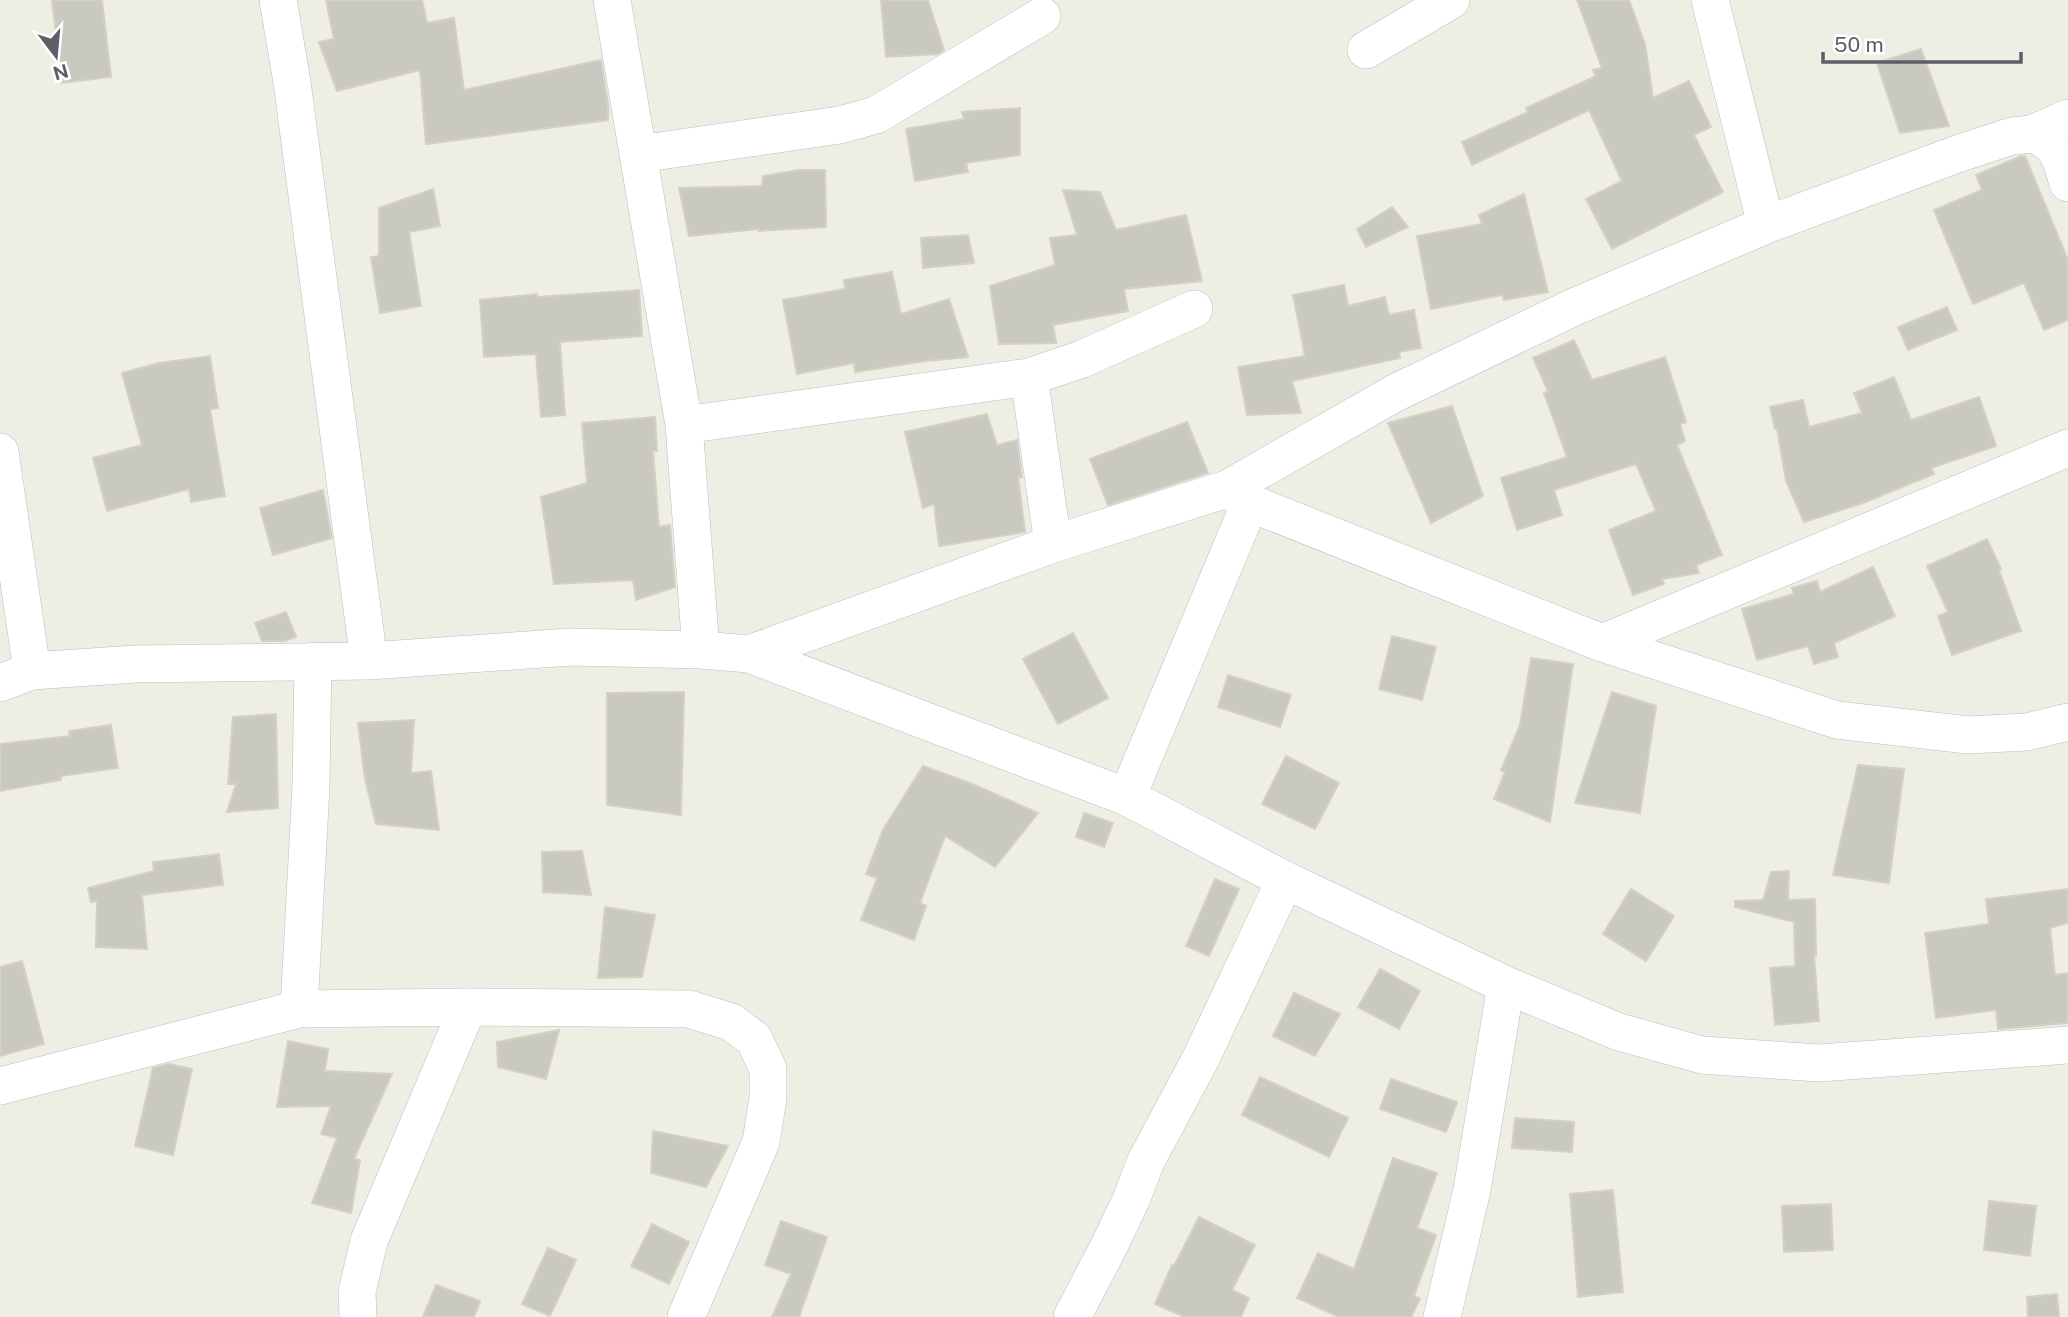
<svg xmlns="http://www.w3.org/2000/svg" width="2068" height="1317" viewBox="0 0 2068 1317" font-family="'Public Sans',sans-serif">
<rect width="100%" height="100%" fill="#efeee4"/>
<path fill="#cac9c1" stroke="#d4d1c2" stroke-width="2" d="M 52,0 L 102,0 L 111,77 L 62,83 Z
M 326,0 L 422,0 L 427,23 L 454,18 L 464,90 L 601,60 L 608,105 L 608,120 L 426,144 L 420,70 L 337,91 L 319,42 L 334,39 Z
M 881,0 L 928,0 L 944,50 L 938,54 L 886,57 Z
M 1577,0 L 1629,0 L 1645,44 L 1653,98 L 1689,81 L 1711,127 L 1694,135 L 1723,192 L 1612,249 L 1586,199 L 1622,181 L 1589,110 L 1472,165 L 1462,142 L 1528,112 L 1526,108 L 1596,76 L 1593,70 L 1602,68 Z
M 1921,49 L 1949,126 L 1900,133 L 1877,63 Z
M 1020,108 L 1020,155 L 966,163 L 968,172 L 915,181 L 906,129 L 964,119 L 962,112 Z
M 2021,156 L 2025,156 L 2068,260 L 2068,320 L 2044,330 L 2024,283 L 1973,304 L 1934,210 L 1982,190 L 1976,175 Z
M 799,170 L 825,170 L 826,227 L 759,231 L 759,229 L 689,236 L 679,188 L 762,186 L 763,176 Z
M 433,189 L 440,226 L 409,232 L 421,306 L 380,313 L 371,257 L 379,256 L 379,208 Z
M 1063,190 L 1100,192 L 1116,230 L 1186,215 L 1202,281 L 1124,289 L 1128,311 L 1053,325 L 1056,343 L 999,344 L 990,286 L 1055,265 L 1050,238 L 1077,235 Z
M 1524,194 L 1548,292 L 1504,300 L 1502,295 L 1431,309 L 1417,236 L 1482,224 L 1479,215 Z
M 1392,207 L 1408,227 L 1366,247 L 1357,229 Z
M 968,235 L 974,263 L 923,268 L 921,238 Z
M 892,272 L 901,314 L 949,299 L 968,357 L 925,361 L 855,372 L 854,363 L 797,374 L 783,300 L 845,289 L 844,280 Z
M 1344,285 L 1348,306 L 1385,297 L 1389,315 L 1414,310 L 1421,348 L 1399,352 L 1400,358 L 1292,381 L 1301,413 L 1247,415 L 1238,367 L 1305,356 L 1293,295 Z
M 639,290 L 642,336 L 560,342 L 565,415 L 541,417 L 536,354 L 484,357 L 480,300 L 537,294 L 537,297 Z
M 1947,307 L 1957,330 L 1908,350 L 1898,327 Z
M 1574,340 L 1592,380 L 1665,357 L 1686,422 L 1680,424 L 1685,441 L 1677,445 L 1722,555 L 1696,565 L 1699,573 L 1662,579 L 1664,584 L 1633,595 L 1609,530 L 1656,511 L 1636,464 L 1554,490 L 1562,515 L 1517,530 L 1501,478 L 1567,457 L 1544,393 L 1548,391 L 1533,358 Z
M 210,356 L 218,408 L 210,409 L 225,496 L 191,502 L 189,489 L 107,511 L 93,458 L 142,445 L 122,373 L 159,363 Z
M 1894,377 L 1911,420 L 1979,397 L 1996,446 L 1931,468 L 1934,474 L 1863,503 L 1804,522 L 1786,481 L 1777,429 L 1775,429 L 1770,407 L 1803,400 L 1809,427 L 1862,413 L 1854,393 Z
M 1452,406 L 1483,496 L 1431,523 L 1388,423 Z
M 987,414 L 997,445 L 1017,440 L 1022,477 L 1018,477 L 1025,532 L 939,546 L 934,504 L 923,508 L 905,432 Z
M 655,417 L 657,451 L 653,451 L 659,527 L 670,525 L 675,587 L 636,600 L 633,580 L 554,584 L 541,497 L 587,483 L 582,423 Z
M 1187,422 L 1208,473 L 1108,505 L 1090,459 Z
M 323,490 L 332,538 L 273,555 L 260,508 Z
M 1987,539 L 2001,569 L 1999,570 L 2021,631 L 1952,655 L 1938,616 L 1948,612 L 1927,566 Z
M 1873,567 L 1895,616 L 1834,643 L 1838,657 L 1814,664 L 1808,646 L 1757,660 L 1742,609 L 1794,594 L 1792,588 L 1817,581 L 1820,592 Z
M 286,612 L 296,637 L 284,641 L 262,641 L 255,623 Z
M 1073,633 L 1108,698 L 1058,724 L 1023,659 Z
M 1392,636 L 1436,647 L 1422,700 L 1379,689 Z
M 1531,658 L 1573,664 L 1550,822 L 1494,799 L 1505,772 L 1501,770 L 1520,725 Z
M 1228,675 L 1291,695 L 1280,727 L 1218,707 Z
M 684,692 L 681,815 L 607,805 L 607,693 Z
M 1612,692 L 1656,706 L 1640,813 L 1575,803 Z
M 276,714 L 278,808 L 227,812 L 236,784 L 228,784 L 233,717 Z
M 414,720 L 411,773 L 431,771 L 439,830 L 376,824 L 365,779 L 358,723 Z
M 111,725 L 118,768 L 61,776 L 61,780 L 0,791 L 0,744 L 70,736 L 69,731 Z
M 1286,756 L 1339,783 L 1315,829 L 1262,804 Z
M 1858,765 L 1904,769 L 1889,883 L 1833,875 Z
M 923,766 L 970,783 L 1038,813 L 995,867 L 945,836 L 920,903 L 926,906 L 914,940 L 861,920 L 877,878 L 866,874 L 883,830 Z
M 1084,813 L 1113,823 L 1104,847 L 1076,837 Z
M 582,851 L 591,895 L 543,892 L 542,852 Z
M 219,854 L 223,885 L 142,895 L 147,949 L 96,947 L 97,901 L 91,902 L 88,888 L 154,871 L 153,862 Z
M 1789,871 L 1788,900 L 1815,899 L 1816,955 L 1814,955 L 1819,1021 L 1775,1025 L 1770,968 L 1795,966 L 1794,922 L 1735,907 L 1735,901 L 1763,900 L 1771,872 Z
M 1215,879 L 1239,889 L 1209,956 L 1186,946 Z
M 1631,889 L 1674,916 L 1646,961 L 1603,934 Z
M 2068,889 L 2068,923 L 2050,928 L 2055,975 L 2068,973 L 2068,1023 L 1998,1029 L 1996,1010 L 1936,1018 L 1925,933 L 1989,924 L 1986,899 Z
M 605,907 L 655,915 L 642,977 L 598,978 Z
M 22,961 L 44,1044 L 0,1056 L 0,967 Z
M 1380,969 L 1420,991 L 1399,1029 L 1358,1007 Z
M 1294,993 L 1340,1014 L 1315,1056 L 1273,1036 Z
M 559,1030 L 546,1079 L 498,1067 L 497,1042 Z
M 288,1041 L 328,1049 L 325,1071 L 392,1074 L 354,1159 L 360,1160 L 351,1213 L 312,1203 L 337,1138 L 321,1134 L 331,1106 L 277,1107 Z
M 169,1064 L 192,1069 L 173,1155 L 135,1146 L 153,1068 Z
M 1260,1077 L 1348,1118 L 1329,1157 L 1242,1115 Z
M 1391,1079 L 1457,1102 L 1446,1132 L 1380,1109 Z
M 1515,1118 L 1574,1122 L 1572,1152 L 1512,1148 Z
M 653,1131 L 728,1146 L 706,1187 L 651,1173 Z
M 1393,1158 L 1437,1173 L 1417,1228 L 1436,1235 L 1414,1296 L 1420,1299 L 1411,1317 L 1339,1317 L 1297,1298 L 1318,1253 L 1354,1269 Z
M 1613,1190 L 1623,1292 L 1578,1297 L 1570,1194 Z
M 1989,1201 L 2036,1206 L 2030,1256 L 1984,1250 Z
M 1831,1204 L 1833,1250 L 1784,1252 L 1782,1206 Z
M 1199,1217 L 1255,1245 L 1232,1290 L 1249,1298 L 1241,1317 L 1185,1317 L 1155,1304 L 1172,1265 L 1174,1266 Z
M 781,1221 L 827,1237 L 799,1317 L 772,1317 L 791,1274 L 765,1265 Z
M 652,1224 L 689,1242 L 669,1284 L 631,1266 Z
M 548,1248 L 576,1260 L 550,1316 L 522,1304 Z
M 436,1285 L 480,1301 L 474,1317 L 423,1317 Z
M 2057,1294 L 2059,1317 L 2028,1317 L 2027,1297 Z"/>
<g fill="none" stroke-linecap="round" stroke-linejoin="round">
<g stroke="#bcbdc4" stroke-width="38">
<path id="minor" d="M 278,0 L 292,82 L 369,661
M 612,0 L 684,425 L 701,650
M 1710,0 L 1766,225
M 1366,50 L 1451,0
M 2032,134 C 2059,143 2060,158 2068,183
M 639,154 L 840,125 L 876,115 L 1042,16
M 1029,377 L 1053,544
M 684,425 L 1029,377 L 1082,359 L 1194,309
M 0,452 L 32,671
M 1227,489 L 1250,503 L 1602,643 L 1837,720 L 1968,735 L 2027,732 L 2068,722
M 1602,643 L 2068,448
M 749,654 L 1053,544 L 1227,489 L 1395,393 L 1574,307 L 1766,225 L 1960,153 L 2012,136 L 2032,134 L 2068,118
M 313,661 L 311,786 L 299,1009 L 468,1007 L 689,1009 L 731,1022 L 754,1039 L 768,1069 L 768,1098 L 761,1142 L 686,1317
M 0,683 L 32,671 L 135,664 L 369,661 L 571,647 L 701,650 L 749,654 L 1127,797 L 1285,880 L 1506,985 L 1619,1032 L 1702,1055 L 1819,1063 L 2068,1045
M 1127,797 L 1250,503
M 0,1086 L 299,1009
M 358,1317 L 357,1292 L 369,1241 L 468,1007
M 1072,1317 L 1109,1246 L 1131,1200 L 1146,1161 L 1201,1058 L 1285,880
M 1442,1317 L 1472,1190 L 1506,985"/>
</g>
<use href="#minor" stroke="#fff" stroke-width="37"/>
</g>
<g transform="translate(56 56) rotate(164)" stroke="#ffffff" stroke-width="5" paint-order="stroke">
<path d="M0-5L12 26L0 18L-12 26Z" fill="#5c5f66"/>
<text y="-10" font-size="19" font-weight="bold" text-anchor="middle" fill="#5c5f66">N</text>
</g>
<path d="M1823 52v10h198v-10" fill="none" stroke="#5c5f66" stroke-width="3.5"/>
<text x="1834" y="52" font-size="21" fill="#5c5f66" stroke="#ffffff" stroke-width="5" paint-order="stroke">50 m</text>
</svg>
